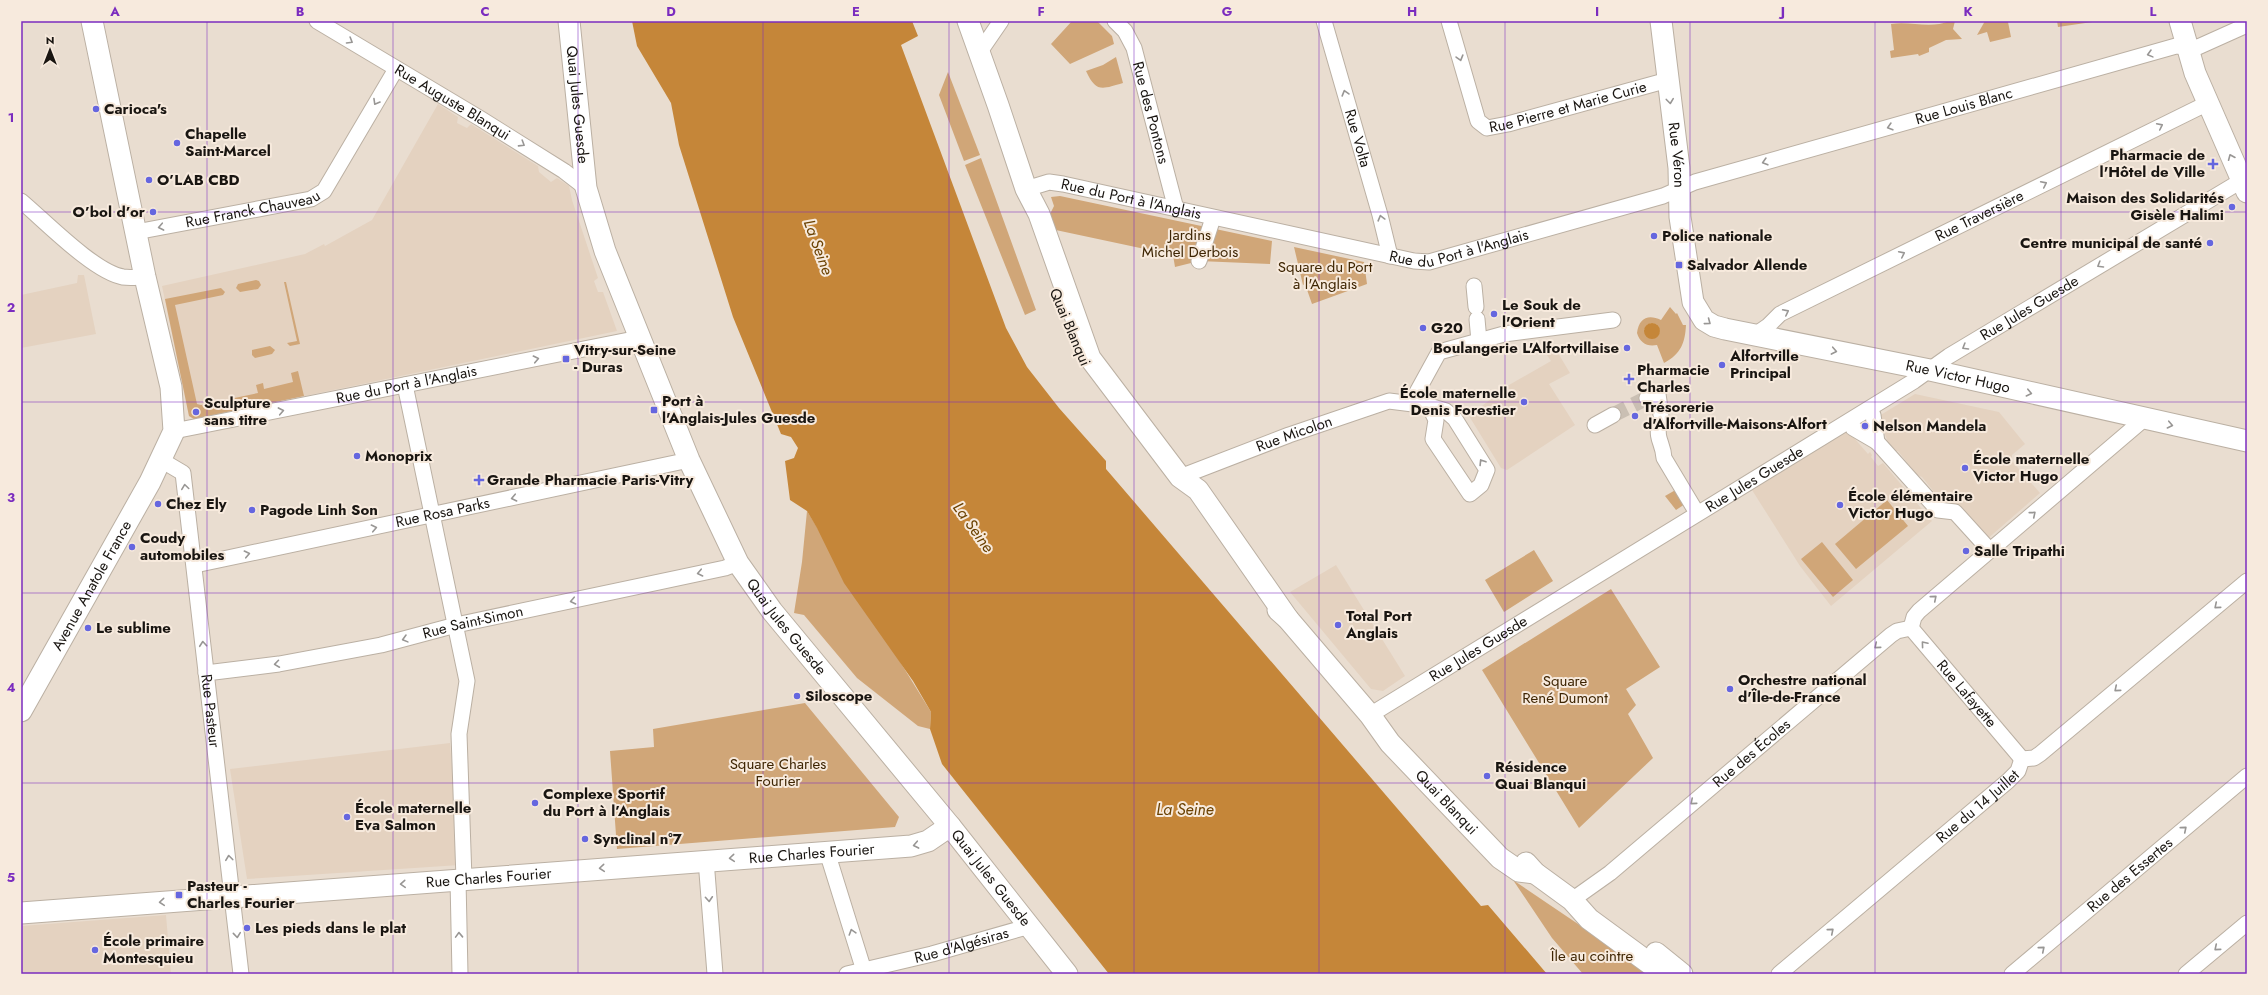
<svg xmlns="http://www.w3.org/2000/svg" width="2268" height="995" viewBox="0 0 2268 995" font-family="Jost,sans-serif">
<rect width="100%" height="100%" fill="#e9ddd0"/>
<path fill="#e4d2c0" d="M 438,104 L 458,117 L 457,123 L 467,128 L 471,124 L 538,166 L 539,172 L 551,182 L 557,178 L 569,186 L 572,200 L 598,278 L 594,281 L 598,292 L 603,292 L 617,331 L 194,419 L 189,416 L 162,286 L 305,254 L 324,244 L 325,246 L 372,220 Z
M 78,275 L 84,275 L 96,334 L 21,348 L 21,295 L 77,283 Z
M 1552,343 L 1570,373 L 1549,384 L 1575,425 L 1507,470 L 1501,468 L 1469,416 L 1509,385 L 1551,361 L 1543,349 Z
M 1915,394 L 1999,412 L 2025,444 L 2012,455 L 2012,461 L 2040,493 L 1985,541 L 1955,504 L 1943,503 L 1922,477 L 1917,475 L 1898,451 L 1895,451 L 1888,443 L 1879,416 Z
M 1848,431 L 1868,454 L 1870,452 L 1872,455 L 1871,457 L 1878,466 L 1883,463 L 1932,521 L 1831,606 L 1800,566 L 1752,490 Z
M 1336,565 L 1405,676 L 1383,691 L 1371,689 L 1290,592 Z
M 450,743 L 460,865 L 247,879 L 230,769 Z
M 166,915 L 171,974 L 21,974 L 21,926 Z"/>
<path fill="#d0a678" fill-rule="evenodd" d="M 1072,21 L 1097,21 L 1112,36 L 1114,44 L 1070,64 L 1051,44 Z
M 1950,21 L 1955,21 L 1953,29 L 1962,39 L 1946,40 L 1929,48 L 1929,52 L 1919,56 L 1918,54 L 1891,58 L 1890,51 L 1894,50 L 1891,24 C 1911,21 1930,29 1950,21 Z
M 1985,21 L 2011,21 L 2008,22 L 2011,37 L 1990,42 L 1987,32 L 1977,35 Z
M 2057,21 L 2099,21 L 2058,27 Z
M 1116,57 L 1123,83 C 1102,89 1096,93 1086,71 L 1103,65 Z
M 948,72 L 980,155 L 964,161 L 939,95 Z
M 981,158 L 1036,310 L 1025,315 L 965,165 Z
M 1060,196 L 1272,241 L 1270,264 L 1199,261 L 1175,267 L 1173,255 L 1051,229 L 1048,218 L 1054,206 L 1051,197 Z
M 1294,247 L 1364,262 L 1367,284 L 1312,304 L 1305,284 L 1303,285 Z
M 256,280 L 259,281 L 261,285 L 258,289 L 240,292 L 236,288 L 238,284 Z
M 284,282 L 286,282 L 300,344 L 290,346 L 287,343 L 297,341 Z
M 221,288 L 225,292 L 223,295 L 175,305 L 197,404 L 201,405 L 258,393 L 256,385 L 263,383 L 264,389 L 293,382 L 291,373 L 298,371 L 304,396 L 194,419 L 189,416 L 165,299 Z
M 1670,307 L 1676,314 L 1677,313 L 1683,325 L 1686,325 C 1685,343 1681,354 1664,363 L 1657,345 C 1647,347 1640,343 1637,333 C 1639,318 1648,314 1661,320 ZM 1651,323 L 1656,324 L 1660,331 L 1657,337 L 1644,330 L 1647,325 Z
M 270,346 L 275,350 L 272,354 L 255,358 L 252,355 L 252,350 Z
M 1679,488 L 1685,504 L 1676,510 L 1665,496 Z
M 1887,500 L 1908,526 L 1856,569 L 1835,544 Z
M 807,511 L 931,712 L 930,729 L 918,726 L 857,678 L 804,615 L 794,613 L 802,562 Z
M 1822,542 L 1853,580 L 1833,597 L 1801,559 Z
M 1534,550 L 1553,581 L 1504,612 L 1485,580 Z
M 1611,589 L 1660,667 L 1626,689 L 1636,705 L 1628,714 L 1653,758 L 1579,828 L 1482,670 Z
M 805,703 L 899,817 L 895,827 L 617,849 L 610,751 L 654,747 L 653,729 Z
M 1513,880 L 1652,974 L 1583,974 L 1552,938 Z"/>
<path fill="#c58639" d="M 632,21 L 912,21 L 918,36 L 901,45 L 1006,328 L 1027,367 L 1059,408 L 1106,461 L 1106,469 L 1481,906 L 1488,905 L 1547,974 L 1109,974 L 942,764 L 930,729 L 931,712 L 913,681 L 844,583 L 817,528 L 807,511 L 790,500 L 785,461 L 794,458 L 798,448 L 791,437 L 781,434 L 733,317 L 679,145 L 671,103 L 637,46 Z
M1644 331a8 8 0 1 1 16 0a8 8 0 1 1-16 0Z"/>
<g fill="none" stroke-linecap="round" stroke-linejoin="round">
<path stroke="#cabfb3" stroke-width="15" stroke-dasharray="15 8" stroke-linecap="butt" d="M 1613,415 L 1647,398"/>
<g stroke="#bbb0a3" stroke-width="17">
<g id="street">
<path id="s1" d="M 317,21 L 481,119 L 564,171 L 586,188"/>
<path id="s2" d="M 1115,21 L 1125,31 L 1134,48 L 1176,209"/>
<path id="s3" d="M 1324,21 L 1380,215 L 1390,256"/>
<path id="s4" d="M 1449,21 L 1478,121 L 1487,128 L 1508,124 L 1668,80"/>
<path d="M 979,53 L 1001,21"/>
<path id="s5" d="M 1026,189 L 1049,182 L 1063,184 L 1414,261 L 1429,262 L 1663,196 L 1695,182 L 2176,46 L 2198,47 L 2247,25"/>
<path d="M 21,201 C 45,221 94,272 123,277 C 130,278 138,277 145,277"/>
<path id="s6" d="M 136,232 L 311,199 L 324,191 L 396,69"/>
<path d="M 1199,261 L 1213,218"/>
<path d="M 1474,286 L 1476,307"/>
<path d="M 1477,319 L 1479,341"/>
<path id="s7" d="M 1755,335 L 1768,326 L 1780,314 L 2208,103"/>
<path d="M 405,385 L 467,681 L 459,734 L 464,879"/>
<path d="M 1647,398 L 1658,394 L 1661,415"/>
<path d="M 1411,403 L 1439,352 L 1504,334 L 1613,320"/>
<path d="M 1873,415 L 1877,442 L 1938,510 L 1955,512 L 1985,545"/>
<path d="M 1659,424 C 1656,441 1663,442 1664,458 L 1697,513"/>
<path d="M 1595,425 L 1613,415"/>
<path d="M 1853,428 L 1877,442"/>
<path id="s8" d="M 174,431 L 639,338"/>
<path id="s9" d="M 161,460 L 183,473 L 241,974"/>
<path id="s10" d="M 1180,477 L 1289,435 L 1389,401 L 1429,406 L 1446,411 L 1455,419 L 1487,470 L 1481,485 L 1470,494 L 1433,439 L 1436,420 L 1429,406"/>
<path id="s11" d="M 195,565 L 689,460"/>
<path d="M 1911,628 L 1914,617 L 1919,611 L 2144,419"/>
<path id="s12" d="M 1911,628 L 2022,759"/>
<path id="s13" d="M 206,673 L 279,664 L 381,645 L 456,625 L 725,568 L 738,563"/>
<path id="s14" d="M 1370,715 L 1914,381 L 1949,356 L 2241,181"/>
<path d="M 2022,759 L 2034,758 L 2040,754 L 2247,581"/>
<path d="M 827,852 L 865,974"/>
<path d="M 706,860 L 715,974"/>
<path d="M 458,880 L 460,974"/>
<path id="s15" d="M 1572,900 L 1610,873 L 1891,635 L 1897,631 L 1911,628"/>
<path id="s16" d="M 847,974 L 932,954 L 1030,926"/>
<path id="s17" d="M 1779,974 L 2008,781 L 2018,771 L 2022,759"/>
<path id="s18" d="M 2012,974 L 2247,776"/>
<path d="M 2186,974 L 2247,923"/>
</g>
</g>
<g stroke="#bbb0a3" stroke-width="23">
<g id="secondary">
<path id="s19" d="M 569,21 L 586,188 L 605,251 L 689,460 L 738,563 L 772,611 L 950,826 L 1067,974"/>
<path d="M 968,21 L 998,105 L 1026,189 L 1039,214 L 1090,358 L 1180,477 L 1198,490 L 1288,619"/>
<path id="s20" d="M 1661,21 L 1679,168 L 1680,217 L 1693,302 L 1704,320 L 1714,326 L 1725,329 L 1930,370 L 2247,441"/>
<path d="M 2180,21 L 2195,73 L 2247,192"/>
<path id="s21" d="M 1278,610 L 1288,619 L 1370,715 L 1390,743 L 1500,858 L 1519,871 L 1535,873"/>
<path id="s22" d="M 21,711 L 150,482 L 174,431 L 171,387 L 145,277 L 92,21"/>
<path d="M 1526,863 L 1535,873 L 1572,900 L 1589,919 L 1664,974"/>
<path id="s23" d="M 21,913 L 911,846 L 928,841 L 950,826"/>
<path d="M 1656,953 L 1682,974"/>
</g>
</g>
<use href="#street" stroke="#fff" stroke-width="15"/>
<use href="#secondary" stroke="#fff" stroke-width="21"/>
</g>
<defs><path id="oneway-chevron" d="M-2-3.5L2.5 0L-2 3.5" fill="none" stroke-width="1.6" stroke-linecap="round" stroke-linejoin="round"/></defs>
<g stroke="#989694">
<use href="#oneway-chevron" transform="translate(350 41) rotate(31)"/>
<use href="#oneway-chevron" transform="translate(2150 54) rotate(165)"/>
<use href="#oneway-chevron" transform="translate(1460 58) rotate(74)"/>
<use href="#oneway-chevron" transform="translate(1345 93) rotate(-106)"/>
<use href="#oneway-chevron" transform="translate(1670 101) rotate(83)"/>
<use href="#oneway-chevron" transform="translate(376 102) rotate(120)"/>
<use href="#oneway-chevron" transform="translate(2160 126) rotate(-26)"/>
<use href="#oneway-chevron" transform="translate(1890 127) rotate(164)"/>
<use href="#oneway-chevron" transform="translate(522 144) rotate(32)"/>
<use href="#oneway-chevron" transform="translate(2231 157) rotate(-113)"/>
<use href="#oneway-chevron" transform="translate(1765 162) rotate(164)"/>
<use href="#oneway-chevron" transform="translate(2044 184) rotate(-26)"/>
<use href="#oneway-chevron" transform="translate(1381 218) rotate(-105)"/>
<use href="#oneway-chevron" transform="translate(161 227) rotate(169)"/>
<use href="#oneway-chevron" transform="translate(1902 254) rotate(-26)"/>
<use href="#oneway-chevron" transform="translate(2100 265) rotate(149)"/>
<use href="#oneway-chevron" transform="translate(1786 312) rotate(-27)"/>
<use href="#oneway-chevron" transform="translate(1708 322) rotate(37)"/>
<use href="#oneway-chevron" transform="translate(1965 347) rotate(149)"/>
<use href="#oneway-chevron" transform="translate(1834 351) rotate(11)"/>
<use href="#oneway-chevron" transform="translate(536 359) rotate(-12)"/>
<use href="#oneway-chevron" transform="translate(2029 393) rotate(13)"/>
<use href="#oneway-chevron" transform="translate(281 411) rotate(-11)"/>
<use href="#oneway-chevron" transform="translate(2170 425) rotate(12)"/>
<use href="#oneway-chevron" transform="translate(1482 462) rotate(-122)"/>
<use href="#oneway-chevron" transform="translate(185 487) rotate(-98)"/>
<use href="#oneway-chevron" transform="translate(514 498) rotate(168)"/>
<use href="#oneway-chevron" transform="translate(2033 514) rotate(-40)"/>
<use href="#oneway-chevron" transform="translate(374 528) rotate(-12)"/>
<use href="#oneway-chevron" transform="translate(247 554) rotate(-12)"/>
<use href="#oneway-chevron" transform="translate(700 573) rotate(168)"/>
<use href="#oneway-chevron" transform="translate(1934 598) rotate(-40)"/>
<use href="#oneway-chevron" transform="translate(573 601) rotate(168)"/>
<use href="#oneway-chevron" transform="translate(2217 606) rotate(140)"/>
<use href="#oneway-chevron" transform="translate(405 639) rotate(165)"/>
<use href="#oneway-chevron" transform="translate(203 644) rotate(-95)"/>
<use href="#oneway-chevron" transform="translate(1924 644) rotate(-130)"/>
<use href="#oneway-chevron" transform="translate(1877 646) rotate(140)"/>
<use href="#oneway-chevron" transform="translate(277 664) rotate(172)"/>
<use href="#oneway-chevron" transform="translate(2117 689) rotate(140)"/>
<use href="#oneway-chevron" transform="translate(1693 802) rotate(139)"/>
<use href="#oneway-chevron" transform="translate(2184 829) rotate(-40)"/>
<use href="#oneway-chevron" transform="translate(916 845) rotate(169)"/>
<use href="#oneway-chevron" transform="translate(229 858) rotate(-97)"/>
<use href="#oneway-chevron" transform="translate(732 858) rotate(175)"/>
<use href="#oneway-chevron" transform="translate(602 868) rotate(175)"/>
<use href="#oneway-chevron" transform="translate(403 884) rotate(176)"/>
<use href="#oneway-chevron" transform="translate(709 899) rotate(86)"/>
<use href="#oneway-chevron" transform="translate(162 902) rotate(175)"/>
<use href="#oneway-chevron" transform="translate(1831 931) rotate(-40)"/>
<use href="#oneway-chevron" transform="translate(852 932) rotate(-107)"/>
<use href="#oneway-chevron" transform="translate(237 935) rotate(84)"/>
<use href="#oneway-chevron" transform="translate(459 935) rotate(-92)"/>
<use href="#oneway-chevron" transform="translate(2217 948) rotate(140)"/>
<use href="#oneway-chevron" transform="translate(2042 949) rotate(-40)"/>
</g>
<path fill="none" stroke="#7b2cbf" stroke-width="1" stroke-opacity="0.55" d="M 207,21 L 207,974M 393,21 L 393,974M 578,21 L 578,974M 763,21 L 763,974M 949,21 L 949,974M 1134,21 L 1134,974M 1319,21 L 1319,974M 1505,21 L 1505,974M 1690,21 L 1690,974M 1875,21 L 1875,974M 2061,21 L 2061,974M 21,212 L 2247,212M 21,402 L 2247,402M 21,593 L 2247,593M 21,783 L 2247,783"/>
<g fill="#6566df" stroke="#f7eadd" stroke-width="1.5">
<circle cx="96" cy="109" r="4"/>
<circle cx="177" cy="143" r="4"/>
<path d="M2211 158h4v4h4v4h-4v4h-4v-4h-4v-4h4z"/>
<circle cx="149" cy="180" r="4"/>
<circle cx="2232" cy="207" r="4"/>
<circle cx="153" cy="212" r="4"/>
<circle cx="1654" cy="236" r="4"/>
<circle cx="2210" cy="243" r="4"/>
<rect x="1675" y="261" width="8" height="8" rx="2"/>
<circle cx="1494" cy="314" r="4"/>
<circle cx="1423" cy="328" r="4"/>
<circle cx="1627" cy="348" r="4"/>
<rect x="562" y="355" width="8" height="8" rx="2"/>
<circle cx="1722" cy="365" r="4"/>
<path d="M1627 373h4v4h4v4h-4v4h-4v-4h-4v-4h4z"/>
<circle cx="1524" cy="402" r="4"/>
<rect x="650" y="406" width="8" height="8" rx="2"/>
<circle cx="196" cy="412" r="4"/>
<circle cx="1635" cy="416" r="4"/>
<circle cx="1865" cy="426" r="4"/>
<circle cx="357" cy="456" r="4"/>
<circle cx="1965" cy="468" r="4"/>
<path d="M477 474h4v4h4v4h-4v4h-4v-4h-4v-4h4z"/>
<circle cx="158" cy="504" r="4"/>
<circle cx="1840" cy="505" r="4"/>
<circle cx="252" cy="510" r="4"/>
<circle cx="132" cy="547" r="4"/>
<circle cx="1966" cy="551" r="4"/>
<circle cx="1338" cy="625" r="4"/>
<circle cx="88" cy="628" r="4"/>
<circle cx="1730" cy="689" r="4"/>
<circle cx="797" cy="696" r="4"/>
<circle cx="1487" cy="776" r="4"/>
<circle cx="535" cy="803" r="4"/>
<circle cx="347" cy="817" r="4"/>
<circle cx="585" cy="839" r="4"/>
<rect x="175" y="891" width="8" height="8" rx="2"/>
<circle cx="247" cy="928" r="4"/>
<circle cx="95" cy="950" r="4"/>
</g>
<g text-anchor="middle" stroke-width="4" stroke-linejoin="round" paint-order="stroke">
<g font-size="15" fill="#191511" stroke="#f7eadd">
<text dy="5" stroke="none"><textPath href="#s1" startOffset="158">Rue Auguste Blanqui</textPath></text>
<text dy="5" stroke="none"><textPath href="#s19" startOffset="84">Quai Jules Guesde</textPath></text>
<text dy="5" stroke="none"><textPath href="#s4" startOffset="199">Rue Pierre et Marie Curie</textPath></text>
<text dy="5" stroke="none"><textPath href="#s5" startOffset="970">Rue Louis Blanc</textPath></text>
<text dy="5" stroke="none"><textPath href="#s2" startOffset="100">Rue des Pontons</textPath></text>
<text dy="5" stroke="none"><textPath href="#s3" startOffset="122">Rue Volta</textPath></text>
<text dy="5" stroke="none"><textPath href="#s20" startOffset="135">Rue Véron</textPath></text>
<text dy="5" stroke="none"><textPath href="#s5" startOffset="108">Rue du Port à l'Anglais</textPath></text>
<text dy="5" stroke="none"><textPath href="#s6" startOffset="119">Rue Franck Chauveau</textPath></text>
<text dy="5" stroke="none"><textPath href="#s7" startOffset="255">Rue Traversière</textPath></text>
<text dy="5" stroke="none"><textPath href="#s5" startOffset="444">Rue du Port à l'Anglais</textPath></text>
<text dy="5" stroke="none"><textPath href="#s14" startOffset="775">Rue Jules Guesde</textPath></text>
<text transform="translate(1070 327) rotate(67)" y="5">Quai Blanqui</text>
<text dy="5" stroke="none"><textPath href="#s20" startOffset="565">Rue Victor Hugo</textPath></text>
<text dy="5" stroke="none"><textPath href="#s8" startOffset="237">Rue du Port à l'Anglais</textPath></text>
<text dy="5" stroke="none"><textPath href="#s10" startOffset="122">Rue Micolon</textPath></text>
<text dy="5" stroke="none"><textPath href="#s14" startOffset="451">Rue Jules Guesde</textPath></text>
<text dy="5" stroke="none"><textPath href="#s11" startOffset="253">Rue Rosa Parks</textPath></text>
<text dy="5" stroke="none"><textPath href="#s22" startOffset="144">Avenue Anatole France</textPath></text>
<text dy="5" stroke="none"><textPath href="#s13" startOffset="272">Rue Saint-Simon</textPath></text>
<text dy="5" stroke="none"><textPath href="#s19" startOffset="653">Quai Jules Guesde</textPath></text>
<text dy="5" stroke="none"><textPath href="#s14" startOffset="127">Rue Jules Guesde</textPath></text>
<text dy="5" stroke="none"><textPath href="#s12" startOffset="86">Rue Lafayette</textPath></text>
<text dy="5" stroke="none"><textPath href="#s9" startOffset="265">Rue Pasteur</textPath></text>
<text dy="5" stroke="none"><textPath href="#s15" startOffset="232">Rue des Écoles</textPath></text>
<text dy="5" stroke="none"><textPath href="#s21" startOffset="256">Quai Blanqui</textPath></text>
<text dy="5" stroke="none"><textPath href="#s17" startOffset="260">Rue du 14 Juillet</textPath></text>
<text dy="5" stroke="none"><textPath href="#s23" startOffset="793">Rue Charles Fourier</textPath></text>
<text dy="5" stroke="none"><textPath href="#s18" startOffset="154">Rue des Essertes</textPath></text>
<text dy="5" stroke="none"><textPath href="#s23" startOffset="469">Rue Charles Fourier</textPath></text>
<text dy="5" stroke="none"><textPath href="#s19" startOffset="977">Quai Jules Guesde</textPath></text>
<text dy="5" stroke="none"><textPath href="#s16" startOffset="118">Rue d'Algésiras</textPath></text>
</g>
<g font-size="15" font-weight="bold" fill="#191511" stroke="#f7eadd" text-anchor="start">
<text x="104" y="114">Carioca's</text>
<text x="185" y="139">Chapelle<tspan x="185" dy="17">Saint-Marcel</tspan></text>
<text x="2205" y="160" text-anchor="end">Pharmacie de<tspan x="2205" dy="17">l'Hôtel de Ville</tspan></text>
<text x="157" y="185">O’LAB CBD</text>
<text x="2224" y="203" text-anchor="end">Maison des Solidarités<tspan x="2224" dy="17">Gisèle Halimi</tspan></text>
<text x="145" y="217" text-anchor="end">O’bol d’or</text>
<text x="1662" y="241">Police nationale</text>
<text x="2202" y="248" text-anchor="end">Centre municipal de santé</text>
<text x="1687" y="270">Salvador Allende</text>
<text x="1502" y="310">Le Souk de<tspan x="1502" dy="17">l'Orient</tspan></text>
<text x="1431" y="333">G20</text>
<text x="1619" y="353" text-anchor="end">Boulangerie L'Alfortvillaise</text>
<text x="574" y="355">Vitry-sur-Seine<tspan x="574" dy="17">- Duras</tspan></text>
<text x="1730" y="361">Alfortville<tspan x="1730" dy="17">Principal</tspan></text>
<text x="1637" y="375">Pharmacie<tspan x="1637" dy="17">Charles</tspan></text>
<text x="1516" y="398" text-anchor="end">École maternelle<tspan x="1516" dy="17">Denis Forestier</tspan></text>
<text x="662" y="406">Port à<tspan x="662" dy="17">l'Anglais-Jules Guesde</tspan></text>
<text x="204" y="408">Sculpture<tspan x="204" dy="17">sans titre</tspan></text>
<text x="1643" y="412">Trésorerie<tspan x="1643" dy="17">d'Alfortville-Maisons-Alfort</tspan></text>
<text x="1873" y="431">Nelson Mandela</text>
<text x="365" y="461">Monoprix</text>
<text x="1973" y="464">École maternelle<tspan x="1973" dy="17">Victor Hugo</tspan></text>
<text x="487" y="485">Grande Pharmacie Paris-Vitry</text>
<text x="1848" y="501">École élémentaire<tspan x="1848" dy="17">Victor Hugo</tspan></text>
<text x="166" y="509">Chez Ely</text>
<text x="260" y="515">Pagode Linh Son</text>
<text x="140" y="543">Coudy<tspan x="140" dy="17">automobiles</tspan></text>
<text x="1974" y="556">Salle Tripathi</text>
<text x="1346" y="621">Total Port<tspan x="1346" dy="17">Anglais</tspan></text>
<text x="96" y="633">Le sublime</text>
<text x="1738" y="685">Orchestre national<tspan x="1738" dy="17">d'Île-de-France</tspan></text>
<text x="805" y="701">Siloscope</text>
<text x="1495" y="772">Résidence<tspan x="1495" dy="17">Quai Blanqui</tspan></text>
<text x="543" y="799">Complexe Sportif<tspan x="543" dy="17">du Port à l’Anglais</tspan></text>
<text x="355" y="813">École maternelle<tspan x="355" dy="17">Eva Salmon</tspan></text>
<text x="593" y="844">Synclinal n°7</text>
<text x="187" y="891">Pasteur -<tspan x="187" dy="17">Charles Fourier</tspan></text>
<text x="255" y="933">Les pieds dans le plat</text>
<text x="103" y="946">École primaire<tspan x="103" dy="17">Montesquieu</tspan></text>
</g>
<g font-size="15" fill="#3e2503" stroke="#f7eadd">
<text x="1190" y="240">Jardins<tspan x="1190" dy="17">Michel Derbois</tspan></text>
<text x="1325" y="272">Square du Port<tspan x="1325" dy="17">à l'Anglais</tspan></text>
<text x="1565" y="686">Square<tspan x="1565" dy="17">René Dumont</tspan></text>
<text x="778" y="769">Square Charles<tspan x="778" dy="17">Fourier</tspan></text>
<text x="1592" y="961">Île au cointre</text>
</g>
<g font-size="16" font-style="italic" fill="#6b4101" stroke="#f7eadd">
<text transform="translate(819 247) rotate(70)" y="6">La Seine</text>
<text transform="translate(974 527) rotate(54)" y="6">La Seine</text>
<text x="1185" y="815">La Seine</text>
</g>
</g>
<rect width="2268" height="995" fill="none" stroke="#f7eadd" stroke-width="44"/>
<g transform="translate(50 50)" stroke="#f7eadd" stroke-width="3" paint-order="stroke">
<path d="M0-3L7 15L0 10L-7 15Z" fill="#191511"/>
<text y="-6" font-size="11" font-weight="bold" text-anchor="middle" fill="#191511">N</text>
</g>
<rect x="22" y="22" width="2224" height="951" fill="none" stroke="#7b2cbf" stroke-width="1.5"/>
<g font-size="13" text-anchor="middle" font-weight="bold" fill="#7b2cbf">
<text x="115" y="16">A</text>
<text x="300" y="16">B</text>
<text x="485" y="16">C</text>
<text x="671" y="16">D</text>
<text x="856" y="16">E</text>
<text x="1041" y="16">F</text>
<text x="1227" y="16">G</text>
<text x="1412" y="16">H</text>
<text x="1597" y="16">I</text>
<text x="1783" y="16">J</text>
<text x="1968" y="16">K</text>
<text x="2153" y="16">L</text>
<text x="11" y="122">1</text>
<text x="11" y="312">2</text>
<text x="11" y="502">3</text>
<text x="11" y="692">4</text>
<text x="11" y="882">5</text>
</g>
</svg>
